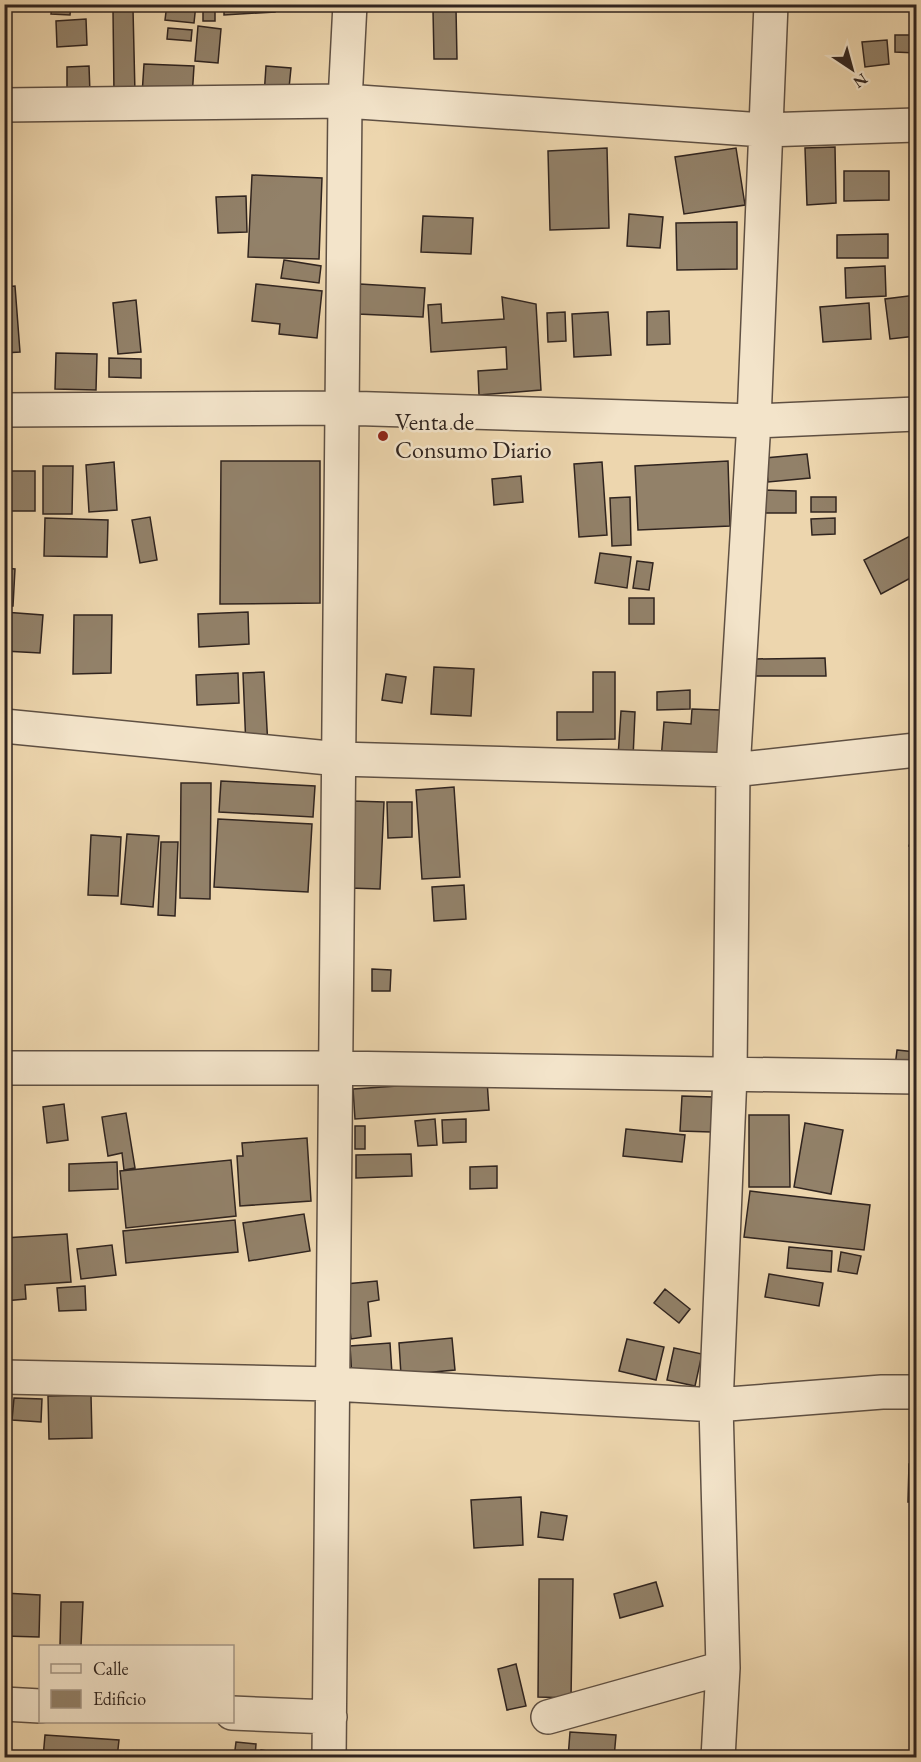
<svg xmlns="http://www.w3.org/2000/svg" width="921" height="1762" viewBox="0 0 921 1762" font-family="'EB Garamond',serif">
<rect width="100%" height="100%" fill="#edd6ae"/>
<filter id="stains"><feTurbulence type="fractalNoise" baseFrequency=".00333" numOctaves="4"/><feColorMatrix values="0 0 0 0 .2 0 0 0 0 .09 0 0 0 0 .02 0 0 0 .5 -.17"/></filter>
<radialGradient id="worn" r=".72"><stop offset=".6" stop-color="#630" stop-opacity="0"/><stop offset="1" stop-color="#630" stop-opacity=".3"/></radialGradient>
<path fill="#928169" stroke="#30241f" stroke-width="1.5" d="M 52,4 L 71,4 L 70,15 L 51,14 Z
M 167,4 L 196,4 L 194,23 L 165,20 Z
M 203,4 L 215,4 L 215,21 L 203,21 Z
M 224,4 L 275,4 L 275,12 L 224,15 Z
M 133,9 L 135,94 L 114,95 L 113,10 Z
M 456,9 L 457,59 L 434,59 L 433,10 Z
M 86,19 L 87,45 L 57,47 L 56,21 Z
M 198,26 L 221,29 L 218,63 L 195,61 Z
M 168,28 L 192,30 L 191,41 L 167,39 Z
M 895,35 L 916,35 L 916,53 L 895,52 Z
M 887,40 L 889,64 L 865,67 L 862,42 Z
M 144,64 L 194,66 L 192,98 L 142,95 Z
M 89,66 L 90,93 L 67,93 L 67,67 Z
M 266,66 L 291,68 L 288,98 L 264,96 Z
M 835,147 L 836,203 L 807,205 L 805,148 Z
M 607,148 L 609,228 L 550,230 L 548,151 Z
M 736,148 L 745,205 L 684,214 L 675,157 Z
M 844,171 L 889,171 L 889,200 L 844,201 Z
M 252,175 L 322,178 L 319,259 L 248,257 Z
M 246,196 L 247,232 L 218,233 L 216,197 Z
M 629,214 L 663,217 L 660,248 L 627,246 Z
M 423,216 L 473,218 L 471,254 L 421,252 Z
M 737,222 L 737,269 L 677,270 L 676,223 Z
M 888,234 L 888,258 L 837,258 L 837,235 Z
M 284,260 L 321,266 L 319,283 L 281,278 Z
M 885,266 L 886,296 L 846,298 L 845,268 Z
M 256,284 L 322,291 L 317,338 L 279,334 L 280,324 L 252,321 Z
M 360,284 L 425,288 L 423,317 L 358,314 Z
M 15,286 L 20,352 L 4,353 L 4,287 Z
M 916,295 L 916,336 L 890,339 L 885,299 Z
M 502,297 L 536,304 L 541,390 L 479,395 L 478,371 L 507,369 L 506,347 L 431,352 L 428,305 L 441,304 L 442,323 L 504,319 Z
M 136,300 L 141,352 L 118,354 L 113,303 Z
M 869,303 L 871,339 L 823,342 L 820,307 Z
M 669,311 L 670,344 L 647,345 L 647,312 Z
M 565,312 L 566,341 L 548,342 L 547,313 Z
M 608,312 L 611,355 L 574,357 L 572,314 Z
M 56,353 L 97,354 L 96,390 L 55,389 Z
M 109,358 L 141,359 L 141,378 L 109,377 Z
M 807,454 L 810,478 L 768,482 L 765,458 Z
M 221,461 L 320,461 L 320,603 L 220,604 Z
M 728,461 L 730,526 L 638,530 L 635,466 Z
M 114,462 L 117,510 L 89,512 L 86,465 Z
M 602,462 L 607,535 L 579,537 L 574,464 Z
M 43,466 L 73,466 L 72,514 L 43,514 Z
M 4,471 L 35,471 L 35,511 L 4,511 Z
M 521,476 L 523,502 L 494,505 L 492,479 Z
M 764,490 L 796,491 L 796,513 L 764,513 Z
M 630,497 L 631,545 L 612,546 L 610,498 Z
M 811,497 L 836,497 L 836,512 L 811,512 Z
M 150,517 L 157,560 L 140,563 L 132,520 Z
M 45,518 L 108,520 L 107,557 L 44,556 Z
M 835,518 L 835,534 L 812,535 L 811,519 Z
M 912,535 L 916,544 L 916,575 L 881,594 L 864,560 Z
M 600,553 L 631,557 L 627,588 L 595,583 Z
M 637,561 L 653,563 L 649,590 L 633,588 Z
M 4,568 L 15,569 L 13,606 L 4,606 Z
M 629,598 L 654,598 L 654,624 L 629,624 Z
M 4,612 L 43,615 L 40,653 L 4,651 Z
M 248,612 L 249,644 L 199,647 L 198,614 Z
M 74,615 L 112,615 L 111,673 L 73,674 Z
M 825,658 L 826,676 L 755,676 L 755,659 Z
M 434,667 L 474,669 L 471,716 L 431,714 Z
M 264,672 L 268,747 L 246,748 L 243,673 Z
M 593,672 L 615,672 L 615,739 L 557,740 L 557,712 L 593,712 Z
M 238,673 L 239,703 L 197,705 L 196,675 Z
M 386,674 L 406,677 L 402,703 L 382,700 Z
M 690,690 L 690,709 L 657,710 L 657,692 Z
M 692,709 L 720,710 L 717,764 L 661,760 L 664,722 L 691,724 Z
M 621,711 L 635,712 L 633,758 L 618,757 Z
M 221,781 L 315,786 L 313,817 L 219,812 Z
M 181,783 L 211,783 L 210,899 L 180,898 Z
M 454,787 L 460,877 L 422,879 L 416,790 Z
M 352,801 L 384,802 L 380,889 L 349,888 Z
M 387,802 L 412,802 L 412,837 L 388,838 Z
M 218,819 L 312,824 L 308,892 L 214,887 Z
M 916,825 L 916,848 L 909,846 Z
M 127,834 L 159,836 L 153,907 L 121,904 Z
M 91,835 L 121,837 L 118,896 L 88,895 Z
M 161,842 L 178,842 L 175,916 L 158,915 Z
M 464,885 L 466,919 L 434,921 L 432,887 Z
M 372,969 L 391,970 L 390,991 L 372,991 Z
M 897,1050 L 916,1052 L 916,1069 L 895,1067 Z
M 487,1080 L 489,1110 L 355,1119 L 353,1089 Z
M 682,1096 L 713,1097 L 711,1132 L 680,1131 Z
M 64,1104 L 68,1140 L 47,1143 L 43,1107 Z
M 126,1113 L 135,1168 L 124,1170 L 122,1153 L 108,1156 L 102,1117 Z
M 749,1115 L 789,1115 L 790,1187 L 749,1187 Z
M 435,1119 L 437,1145 L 418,1146 L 415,1121 Z
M 466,1119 L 466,1142 L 443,1143 L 442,1120 Z
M 805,1123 L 843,1130 L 831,1194 L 794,1187 Z
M 355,1126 L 365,1126 L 365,1149 L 355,1149 Z
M 626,1129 L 685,1135 L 682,1162 L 623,1156 Z
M 307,1138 L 311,1201 L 240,1206 L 237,1156 L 243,1156 L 242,1143 Z
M 411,1154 L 412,1176 L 356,1178 L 356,1155 Z
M 231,1160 L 236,1216 L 126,1228 L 120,1171 Z
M 117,1162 L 118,1189 L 69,1191 L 69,1164 Z
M 497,1166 L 497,1188 L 470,1189 L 470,1167 Z
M 750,1191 L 870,1205 L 864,1250 L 744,1237 Z
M 304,1214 L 310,1251 L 249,1261 L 243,1223 Z
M 235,1220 L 238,1252 L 126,1263 L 123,1231 Z
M 67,1234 L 71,1282 L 25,1285 L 26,1299 L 4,1301 L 4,1238 Z
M 112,1245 L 116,1275 L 81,1279 L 77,1249 Z
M 789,1247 L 832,1251 L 831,1272 L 787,1268 Z
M 841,1252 L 861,1256 L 857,1274 L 838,1271 Z
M 769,1274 L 823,1283 L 819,1306 L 765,1297 Z
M 377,1281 L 379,1300 L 368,1302 L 371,1336 L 351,1339 L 345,1284 Z
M 85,1286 L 86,1310 L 59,1311 L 57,1288 Z
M 665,1289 L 690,1309 L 679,1323 L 654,1303 Z
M 452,1338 L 455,1370 L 401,1375 L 399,1343 Z
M 627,1339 L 664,1347 L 656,1380 L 619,1371 Z
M 390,1343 L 392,1374 L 352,1378 L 350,1346 Z
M 674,1348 L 702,1354 L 695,1386 L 667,1380 Z
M 91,1395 L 92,1438 L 49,1439 L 48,1396 Z
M 14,1398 L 42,1399 L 41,1422 L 12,1420 Z
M 4,1405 L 7,1406 L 4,1444 Z
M 909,1464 L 916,1464 L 916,1502 L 908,1502 Z
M 521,1497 L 523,1545 L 474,1548 L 471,1500 Z
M 541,1512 L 567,1516 L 563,1540 L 538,1537 Z
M 539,1579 L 573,1579 L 571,1698 L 538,1697 Z
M 656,1582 L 663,1606 L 620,1618 L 614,1594 Z
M 4,1593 L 40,1595 L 39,1637 L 4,1636 Z
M 61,1602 L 83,1602 L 81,1646 L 60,1646 Z
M 516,1664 L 526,1706 L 507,1710 L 498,1669 Z
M 570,1732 L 616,1735 L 614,1758 L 568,1758 Z
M 45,1735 L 119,1740 L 117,1758 L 43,1758 Z
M 236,1742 L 256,1744 L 255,1758 L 234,1758 Z
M 261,1750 L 281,1753 L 280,1758 L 260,1758 Z"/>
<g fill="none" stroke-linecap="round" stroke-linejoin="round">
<g stroke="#5f5043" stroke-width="36">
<path id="minor" d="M 4,105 L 345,101 L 764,130 L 916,125
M 4,410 L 342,408 L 754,421 L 916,414
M 4,726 L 339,759 L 733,770 L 916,750
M 4,1068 L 336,1068 L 916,1077
M 4,1377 L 333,1384 L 716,1405 L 882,1392 L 916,1392
M 4,1704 L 40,1706
M 232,1713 L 330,1717
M 548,1717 L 723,1668
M 329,1758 L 345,101 L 350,4
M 718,1758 L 723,1668 L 716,1405 L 730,1075 L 733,770 L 754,421 L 771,4"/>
</g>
<use href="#minor" stroke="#f3e4ca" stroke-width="33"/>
</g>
<circle fill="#8f2418" stroke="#f3e4ca" stroke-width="2" cx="383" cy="436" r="6"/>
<g text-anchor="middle" stroke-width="5" stroke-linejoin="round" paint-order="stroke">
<g font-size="24" fill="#30241f" stroke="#f3e4ca" text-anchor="start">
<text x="395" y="430">Venta de<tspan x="395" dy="28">Consumo Diario</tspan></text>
</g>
</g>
<rect width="921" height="1762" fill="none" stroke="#edd6ae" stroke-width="24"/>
<rect x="6" y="6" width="909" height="1750" fill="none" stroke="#30241f" stroke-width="3"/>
<rect x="12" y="12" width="897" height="1738" fill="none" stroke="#30241f" stroke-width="1.5"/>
<rect x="39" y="1645" width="195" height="78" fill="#f3e4ca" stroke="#a59786" stroke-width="1.5"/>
<rect x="51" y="1664" width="30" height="9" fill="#f3e4ca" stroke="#a59786" stroke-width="1.5"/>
<text x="93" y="1675" font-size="18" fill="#30241f">Calle</text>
<rect x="51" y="1690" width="30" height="18" fill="#928169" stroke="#a59786" stroke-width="1.5"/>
<text x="93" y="1705" font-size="18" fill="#30241f">Edificio</text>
<g transform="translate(852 69) rotate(144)" stroke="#f3e4ca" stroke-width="4.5" paint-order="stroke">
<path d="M0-4.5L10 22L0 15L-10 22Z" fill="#30241f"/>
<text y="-9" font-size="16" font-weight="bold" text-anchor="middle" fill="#30241f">N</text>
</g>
<rect width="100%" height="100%" filter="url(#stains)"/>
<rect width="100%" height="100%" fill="url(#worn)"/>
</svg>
